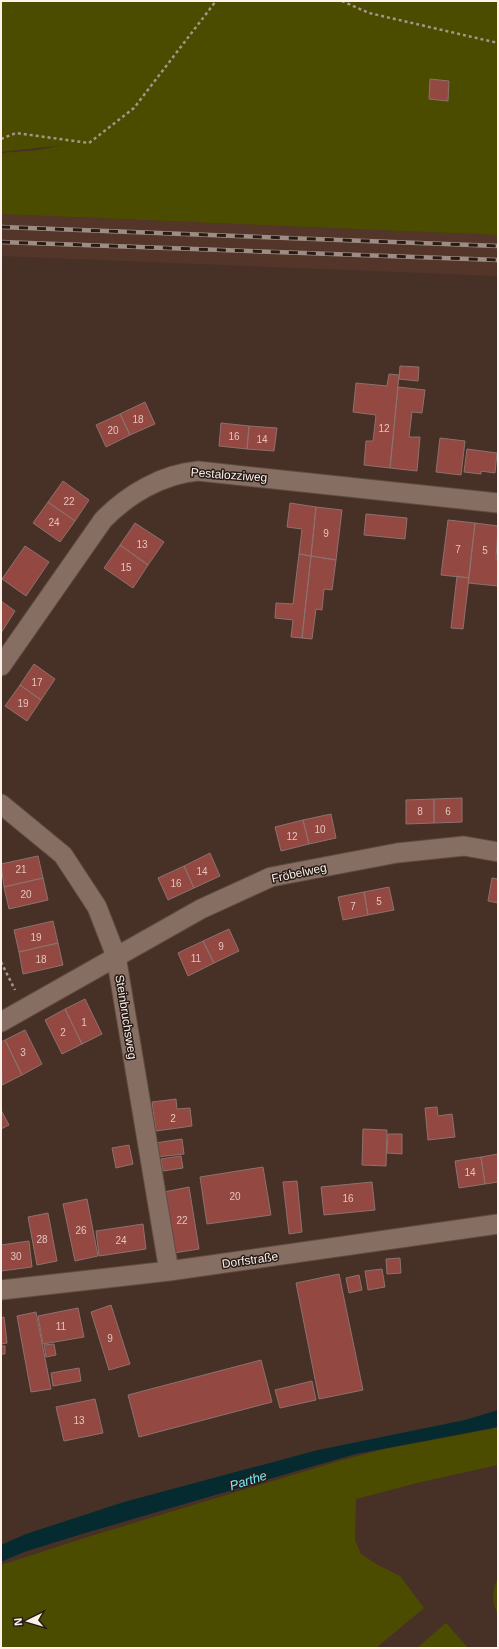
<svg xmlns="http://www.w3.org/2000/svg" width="499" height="1649" viewBox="0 0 499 1649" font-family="Arial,sans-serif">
<rect width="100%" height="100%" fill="#473127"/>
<path fill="#533629" d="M 1,214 L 498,235 L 498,276 L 1,256 Z"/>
<path fill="#4c4c01" d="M 1,1 L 498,1 L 498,235 L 1,214 L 1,153 L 38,150 L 63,145 L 1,152 Z
M 498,1426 L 498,1465 L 417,1483 L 356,1499 L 355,1540 L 361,1554 L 376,1564 L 400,1576 L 424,1608 L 376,1648 L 1,1648 L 1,1565 L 91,1536 L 339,1461 L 385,1449 L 491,1429 Z
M 498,1578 L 498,1614 C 491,1601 492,1591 498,1578 Z
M 446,1623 L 468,1648 L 417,1648 Z"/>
<path fill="#052b30" d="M 498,1410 L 498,1427 L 356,1454 L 307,1468 L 82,1534 L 24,1552 L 1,1562 L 1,1545 L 26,1534 L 124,1502 L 318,1450 L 465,1420 Z"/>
<path fill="#944842" stroke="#8d716d" d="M 430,79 L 449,81 L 448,101 L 429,99 Z
M 400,366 L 419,367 L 418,381 L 399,379 Z
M 389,374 L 399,375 L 390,468 L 364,465 L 366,441 L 373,441 L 376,415 L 353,412 L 356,383 L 387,386 Z
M 398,387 L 425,390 L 422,413 L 412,412 L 409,437 L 420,437 L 417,471 L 390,468 Z
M 145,402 L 155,424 L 130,435 L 120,414 Z
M 120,414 L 130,435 L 106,447 L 96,425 Z
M 221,423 L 249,426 L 247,449 L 219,446 Z
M 249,426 L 277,428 L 274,451 L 247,449 Z
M 440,438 L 465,441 L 461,475 L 436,472 Z
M 467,449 L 497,453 L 495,473 L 481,471 L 481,474 L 464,472 Z
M 63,481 L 89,500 L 75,521 L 48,502 Z
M 48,502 L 75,521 L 60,542 L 33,523 Z
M 290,503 L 316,507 L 311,556 L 299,554 L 302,529 L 287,527 Z
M 316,507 L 342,510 L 336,560 L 311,556 Z
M 366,514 L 407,518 L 405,539 L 364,535 Z
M 448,520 L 475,523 L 469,578 L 441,575 Z
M 135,523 L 164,542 L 148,565 L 120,545 Z
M 475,523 L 498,526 L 496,559 L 498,559 L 498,586 L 468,583 Z
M 120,545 L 148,565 L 133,588 L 104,568 Z
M 25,546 L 49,562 L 26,596 L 2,579 Z
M 299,554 L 311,556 L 302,638 L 291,637 L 293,620 L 275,618 L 276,603 L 293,604 Z
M 311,556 L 336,560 L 332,590 L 324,589 L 322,610 L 316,609 L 312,639 L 302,638 Z
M 457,576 L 469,578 L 463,629 L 451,628 Z
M 1,601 L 15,611 L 1,633 Z
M 34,664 L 55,679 L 41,700 L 20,685 Z
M 20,685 L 41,700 L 27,721 L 5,706 Z
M 462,798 L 462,822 L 434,823 L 434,799 Z
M 434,799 L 434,823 L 406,824 L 406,800 Z
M 331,814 L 336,838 L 309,844 L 303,820 Z
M 303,820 L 309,844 L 281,851 L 275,827 Z
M 210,853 L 220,876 L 194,888 L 184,866 Z
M 38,856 L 43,878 L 4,887 L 1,864 Z
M 184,866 L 194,888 L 168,900 L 158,878 Z
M 43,878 L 48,900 L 9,909 L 4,887 Z
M 492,878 L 498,879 L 498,903 L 488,901 Z
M 389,887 L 394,910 L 368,915 L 364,892 Z
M 364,892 L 368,915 L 343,920 L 338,897 Z
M 53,921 L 58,943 L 19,952 L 14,930 Z
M 229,929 L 239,951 L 214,963 L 203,941 Z
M 203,941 L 214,963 L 188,976 L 178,953 Z
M 58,943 L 63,965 L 23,974 L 19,952 Z
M 85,999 L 102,1034 L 82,1044 L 65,1009 Z
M 65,1009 L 82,1044 L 62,1054 L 45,1020 Z
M 25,1030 L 42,1064 L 22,1075 L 5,1040 Z
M 5,1040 L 22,1075 L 2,1085 L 1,1042 Z
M 176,1099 L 177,1109 L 190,1108 L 192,1126 L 156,1131 L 152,1102 Z
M 437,1107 L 438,1116 L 452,1114 L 455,1137 L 428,1140 L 425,1108 Z
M 1,1110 L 9,1125 L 1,1129 Z
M 363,1129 L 387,1130 L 386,1166 L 362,1165 Z
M 388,1134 L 402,1134 L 402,1154 L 387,1153 Z
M 182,1139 L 184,1154 L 157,1157 L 155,1143 Z
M 129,1145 L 133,1164 L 116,1168 L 112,1148 Z
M 498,1154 L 498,1182 L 485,1184 L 481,1157 Z
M 181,1156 L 183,1168 L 163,1171 L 161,1159 Z
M 481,1157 L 485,1184 L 459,1188 L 455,1161 Z
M 263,1167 L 271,1215 L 207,1224 L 200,1177 Z
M 297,1181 L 302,1232 L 289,1234 L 283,1182 Z
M 372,1182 L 375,1210 L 324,1215 L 321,1187 Z
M 189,1187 L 199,1249 L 174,1253 L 164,1192 Z
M 87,1199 L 98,1256 L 75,1261 L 63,1204 Z
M 48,1213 L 57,1261 L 37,1265 L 28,1217 Z
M 143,1224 L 146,1249 L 99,1256 L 96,1231 Z
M 29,1241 L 32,1267 L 1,1271 L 1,1245 Z
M 400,1258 L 401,1273 L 387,1274 L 386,1259 Z
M 382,1269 L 385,1287 L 368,1290 L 365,1271 Z
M 339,1274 L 363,1390 L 319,1399 L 296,1283 Z
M 359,1275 L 362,1290 L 349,1293 L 346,1278 Z
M 111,1305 L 130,1364 L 109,1370 L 91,1312 Z
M 78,1308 L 84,1337 L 43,1344 L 38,1316 Z
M 36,1312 L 51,1389 L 31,1392 L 17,1316 Z
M 4,1317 L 7,1343 L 1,1344 L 1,1318 Z
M 54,1344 L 56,1355 L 46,1357 L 44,1345 Z
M 1,1346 L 5,1346 L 5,1354 L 1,1354 Z
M 261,1360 L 272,1402 L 139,1437 L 128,1395 Z
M 79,1368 L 81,1381 L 53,1386 L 51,1373 Z
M 312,1381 L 316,1400 L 280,1408 L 275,1390 Z
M 95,1399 L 103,1433 L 64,1441 L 56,1407 Z"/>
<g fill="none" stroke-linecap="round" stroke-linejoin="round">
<g stroke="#5f4d43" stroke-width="21">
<path id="street" d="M 1,666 L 103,520 C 127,495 162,474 198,471 L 498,503
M 1,804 L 63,855 L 97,907 L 116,956 L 169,1271
M 1,1022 L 201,909 L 271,877 L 397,853 L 464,846 L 498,852
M 1,1290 L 169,1271 L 498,1224"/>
</g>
<path stroke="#a6948b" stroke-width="2.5" stroke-dasharray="3 3" stroke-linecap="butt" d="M 342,1 L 369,13 L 498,43
M 1,139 L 16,133 L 89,143 L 134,108 L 216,1
M 1,962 L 15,990"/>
<use href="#street" stroke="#876e62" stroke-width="19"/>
<g stroke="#9f8d84" stroke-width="4.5">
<path id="rail" d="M 1,227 L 498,246
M 1,242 L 498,260"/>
</g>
<use href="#rail" stroke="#261c17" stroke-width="3" stroke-dasharray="9" stroke-linecap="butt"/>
</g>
<g text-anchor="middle" stroke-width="3" stroke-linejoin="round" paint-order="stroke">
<g font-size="10" fill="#e4c6bf">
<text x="138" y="423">18</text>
<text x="384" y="432">12</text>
<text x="113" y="434">20</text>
<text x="234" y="440">16</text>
<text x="262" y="443">14</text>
<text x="69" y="505">22</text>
<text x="54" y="526">24</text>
<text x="326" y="537">9</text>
<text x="142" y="548">13</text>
<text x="458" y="553">7</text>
<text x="485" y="554">5</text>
<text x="126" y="571">15</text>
<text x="37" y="686">17</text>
<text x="23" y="707">19</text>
<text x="420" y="815">8</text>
<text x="448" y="815">6</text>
<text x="320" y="833">10</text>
<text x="292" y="840">12</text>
<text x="21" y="873">21</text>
<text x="202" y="875">14</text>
<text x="176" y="887">16</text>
<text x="26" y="898">20</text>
<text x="379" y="905">5</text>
<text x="353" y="910">7</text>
<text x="36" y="941">19</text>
<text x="221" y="950">9</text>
<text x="196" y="962">11</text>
<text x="41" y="963">18</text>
<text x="84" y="1026">1</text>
<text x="63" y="1036">2</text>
<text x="23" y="1056">3</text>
<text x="173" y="1122">2</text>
<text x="470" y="1176">14</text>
<text x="235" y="1200">20</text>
<text x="348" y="1202">16</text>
<text x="182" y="1224">22</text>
<text x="81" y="1234">26</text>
<text x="42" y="1243">28</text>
<text x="121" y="1244">24</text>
<text x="16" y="1260">30</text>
<text x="61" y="1330">11</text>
<text x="110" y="1342">9</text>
<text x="79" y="1424">13</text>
</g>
<g font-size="12" fill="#fff0e9" stroke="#261c17">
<text transform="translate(229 475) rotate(4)" y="4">Pestalozziweg</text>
<text transform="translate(299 873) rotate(-12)" y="4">Fröbelweg</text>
<text transform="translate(126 1017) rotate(81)" y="4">Steinbruchsweg</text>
<text transform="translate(250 1260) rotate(-8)" y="4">Dorfstraße</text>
</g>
<g font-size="13" font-style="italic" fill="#76eaf9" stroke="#261c17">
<text transform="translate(248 1480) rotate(-17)" y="5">Parthe</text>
</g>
</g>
<rect width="499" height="1649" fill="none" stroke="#fff0e9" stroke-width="4"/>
<g transform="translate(28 1621) rotate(265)" stroke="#261c17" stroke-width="3" paint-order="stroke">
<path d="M0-3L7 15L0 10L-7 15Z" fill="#fff0e9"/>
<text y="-6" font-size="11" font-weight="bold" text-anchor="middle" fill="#fff0e9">N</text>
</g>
</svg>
